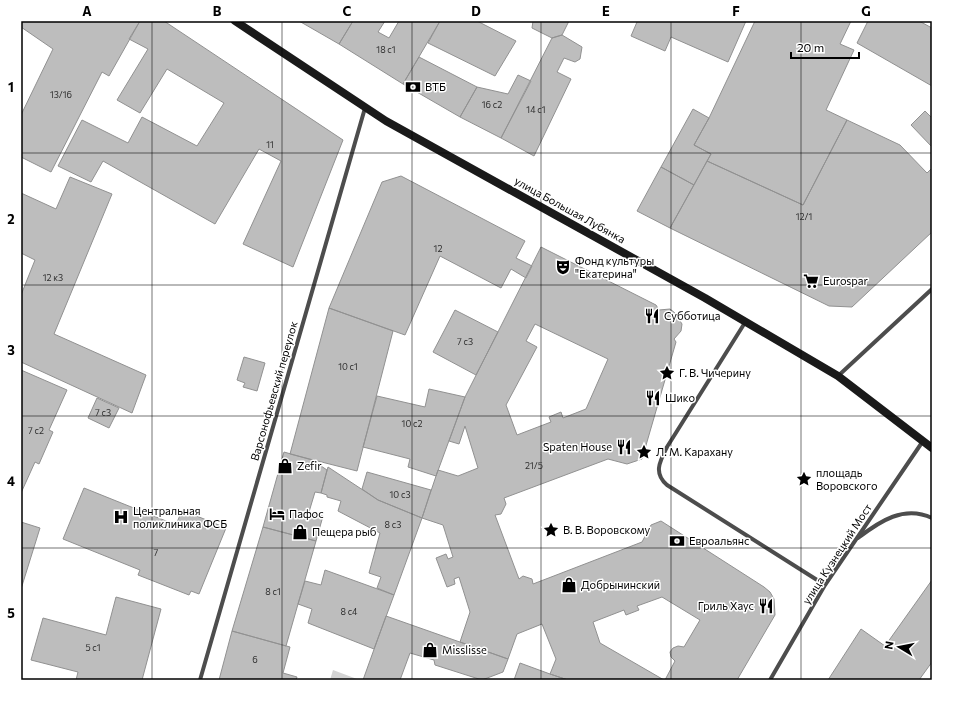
<svg xmlns="http://www.w3.org/2000/svg" width="953" height="701" viewBox="0 0 953 701" font-family="Commissioner,sans-serif">
<rect width="100%" height="100%" fill="#fff"/>
<path fill="#d4d4d4" d="M 333,670 L 357,679 L 356,680 L 330,680 Z"/>
<path fill="#bdbdbd" stroke="#919191" fill-rule="evenodd" d="M 21,21 L 140,21 L 109,76 L 102,72 L 51,172 L 21,157 L 21,115 L 53,49 L 21,27 Z
M 140,21 L 164,21 L 343,140 L 293,267 L 243,244 L 281,161 L 259,149 L 215,224 L 103,161 L 91,182 L 58,166 L 82,120 L 128,143 L 142,117 L 197,146 L 224,103 L 167,69 L 140,113 L 117,100 L 148,49 L 129,39 Z
M 299,21 L 353,21 L 339,44 Z
M 353,21 L 385,21 L 378,32 L 389,38 L 399,21 L 440,21 L 403,84 L 339,44 Z
M 440,21 L 477,21 L 516,41 L 495,76 L 428,43 Z
M 533,21 L 569,21 L 562,35 L 552,38 L 532,28 Z
M 636,21 L 746,21 L 728,62 L 671,37 L 665,51 L 631,36 L 637,22 Z
M 755,21 L 851,21 L 840,44 L 854,50 L 826,110 L 847,120 L 803,205 L 707,161 L 711,154 L 694,145 L 709,118 Z
M 868,21 L 919,21 L 932,28 L 932,86 L 857,43 Z
M 562,35 L 582,47 L 580,59 L 575,62 L 564,58 L 557,72 L 571,79 L 534,156 L 501,138 L 552,38 Z
M 419,57 L 477,87 L 460,117 L 403,84 Z
M 518,75 L 531,81 L 501,138 L 460,117 L 477,87 L 508,94 Z
M 693,109 L 709,118 L 694,145 L 711,154 L 694,185 L 661,167 Z
M 925,111 L 932,118 L 932,147 L 911,125 Z
M 847,120 L 900,145 L 927,173 L 932,168 L 932,232 L 852,307 L 829,306 L 670,228 L 707,161 L 803,205 Z
M 661,167 L 694,185 L 670,228 L 637,211 Z
M 401,176 L 525,241 L 516,258 L 532,266 L 526,278 L 511,269 L 501,288 L 440,256 L 405,335 L 329,308 L 382,182 Z
M 70,177 L 112,194 L 54,334 L 146,375 L 132,413 L 21,362 L 21,295 L 35,260 L 21,253 L 21,193 L 56,209 Z
M 541,247 L 656,305 L 659,310 L 670,309 L 675,313 L 682,324 L 681,331 L 674,339 L 676,342 L 642,459 L 627,464 L 608,459 L 504,498 L 506,504 L 501,514 L 495,515 L 519,579 L 523,576 L 532,579 L 533,584 L 642,542 L 651,525 L 661,521 L 764,587 L 770,592 L 774,599 L 775,615 L 737,680 L 665,680 L 675,661 L 671,657 L 670,652 L 673,648 L 678,646 L 684,647 L 700,620 L 662,597 L 637,606 L 639,610 L 626,615 L 624,610 L 593,622 L 600,643 L 664,680 L 568,680 L 550,674 L 556,659 L 542,624 L 517,634 L 508,659 L 460,642 L 470,612 L 459,577 L 454,579 L 455,584 L 447,587 L 436,558 L 446,554 L 448,559 L 453,557 L 443,525 L 422,518 L 438,470 L 458,476 L 478,468 L 465,426 L 459,444 L 449,441 L 465,397 ZM 535,324 L 608,359 L 586,409 L 563,418 L 561,412 L 549,417 L 551,422 L 517,435 L 506,405 L 537,347 L 526,341 Z
M 329,308 L 393,331 L 357,471 L 290,454 Z
M 455,310 L 498,332 L 476,375 L 433,352 Z
M 244,357 L 265,363 L 257,391 L 243,387 L 245,383 L 237,380 Z
M 21,370 L 67,390 L 49,430 L 53,432 L 39,464 L 35,462 L 21,493 Z
M 429,389 L 465,397 L 436,476 L 408,467 L 410,459 L 363,447 L 377,396 L 425,407 Z
M 97,398 L 119,408 L 109,428 L 88,418 Z
M 284,452 L 312,460 L 327,470 L 321,493 L 315,492 L 309,512 L 323,516 L 316,541 L 263,527 Z
M 328,467 L 378,500 L 422,518 L 394,595 L 377,588 L 381,577 L 369,573 L 380,533 L 338,511 L 341,501 L 327,497 L 327,495 L 321,493 Z
M 367,472 L 431,490 L 422,518 L 378,500 L 362,489 Z
M 84,488 L 176,525 L 182,510 L 226,528 L 199,594 L 191,591 L 189,595 L 138,575 L 140,570 L 63,539 Z
M 21,522 L 40,528 L 21,589 Z
M 263,527 L 316,541 L 286,646 L 232,631 Z
M 325,570 L 394,595 L 374,649 L 308,623 L 312,609 L 298,604 L 305,581 L 321,585 Z
M 932,580 L 932,662 L 919,680 L 828,680 L 861,629 L 885,646 Z
M 116,597 L 161,609 L 142,680 L 76,680 L 78,672 L 31,660 L 43,618 L 106,635 Z
M 386,616 L 508,659 L 503,672 L 482,680 L 435,665 L 434,660 L 410,653 L 400,680 L 363,680 Z
M 232,631 L 290,647 L 283,673 L 297,677 L 296,680 L 219,680 Z
M 520,663 L 550,674 L 568,680 L 514,680 Z"/>
<g fill="none" stroke-linecap="round" stroke-linejoin="round">
<path stroke="#4d4d4d" stroke-width="4" d="M 746,321 L 667,447 C 660,461 653,473 667,485 L 825,585
M 838,376 L 932,289
M 858,538 C 880,521 904,505 932,518
M 200,680 L 365,108
M 770,680 L 825,585 L 923,441"/>
<path stroke="#1a1a1a" stroke-width="8" d="M 235,21 L 386,121 L 705,298 L 838,376 L 932,448"/>
</g>
<path fill="none" stroke="#000" stroke-width="1" stroke-opacity="0.55" d="M 152,21 L 152,680M 282,21 L 282,680M 412,21 L 412,680M 541,21 L 541,680M 671,21 L 671,680M 801,21 L 801,680M 21,153 L 932,153M 21,285 L 932,285M 21,416 L 932,416M 21,548 L 932,548"/>
<defs>
<g id="bank-bare" transform="scale(1.2)"><path d="M-6-4H6V4H-6ZM0-2.3a2.3 2.3 0 1 0 0 4.6a2.3 2.3 0 1 0 0-4.6Z" fill="#000" stroke="#fff" stroke-width="2.5" paint-order="stroke"/></g>
<g id="theatre-bare" transform="scale(1.2)"><path d="M-5-5.5Q0-4 5-5.5V0Q5 5 0 6Q-5 5-5 0ZM-3.3-2.5H-1v1.5H-3.3ZM1-2.5H3.3v1.5H1ZM-2.8 1Q0 5.5 2.8 1Z" fill="#000" stroke="#fff" stroke-width="2.5" paint-order="stroke"/></g>
<g id="supermarket-bare" transform="scale(1.2)"><path d="M-6-5.5h2.5l.6 2H6L4.5 2H-2.5L-4.4-4H-6ZM-1.5 3.2a1.3 1.3 0 1 0 .1 0ZM3 3.2a1.3 1.3 0 1 0 .1 0Z" fill="#000" stroke="#fff" stroke-width="2.5" paint-order="stroke"/></g>
<g id="restaurant-bare" transform="scale(1.2)"><path d="M-5-6h1v4h1v-4h1v4h1v-4h1v5L-1.5 .5V6h-2V.5L-5-1ZM5-6V6H3V1.5H1.5Q1.5-4 5-6Z" fill="#000" stroke="#fff" stroke-width="2.5" paint-order="stroke"/></g>
<g id="sight-bare" transform="scale(1.2)"><path d="M0-6L1.8-2.2L6-1.7L2.9 1.2L3.7 5.4L0 3.3L-3.7 5.4L-2.9 1.2L-6-1.7L-1.8-2.2Z" fill="#000" stroke="#fff" stroke-width="2.5" paint-order="stroke"/></g>
<g id="shop-bare" transform="scale(1.2)"><path d="M-5-2.5h2.3a2.7 3.5 0 0 1 5.4 0H5L5.5 6h-11ZM-1.5-2.5h3a1.5 2.3 0 0 0-3 0Z" fill="#000" stroke="#fff" stroke-width="2.5" paint-order="stroke"/></g>
<g id="hotel-bare" transform="scale(1.2)"><path d="M-6-4.5h1.5V1H6V5H4.5V3h-9V5H-6ZM-4 0a1.8 1.8 0 1 1 3.6 0ZM.5 0V-2.5h3Q6-2.5 6 0Z" fill="#000" stroke="#fff" stroke-width="2.5" paint-order="stroke"/></g>
<g id="hospital-bare" transform="scale(1.2)"><path d="M-5-5h3v3.5h4V-5h3V5h-3V1.5h-4V5h-3Z" fill="#000" stroke="#fff" stroke-width="2.5" paint-order="stroke"/></g>
</defs>
<g fill-rule="evenodd">
<use href="#bank-bare" x="413" y="87"/>
<use href="#theatre-bare" x="563" y="267"/>
<use href="#supermarket-bare" x="811" y="281"/>
<use href="#restaurant-bare" x="652" y="316"/>
<use href="#sight-bare" x="667" y="373"/>
<use href="#restaurant-bare" x="653" y="398"/>
<use href="#restaurant-bare" x="624" y="447"/>
<use href="#sight-bare" x="644" y="452"/>
<use href="#shop-bare" x="285" y="466"/>
<use href="#sight-bare" x="804" y="479"/>
<use href="#hotel-bare" x="277" y="514"/>
<use href="#hospital-bare" x="121" y="517"/>
<use href="#sight-bare" x="551" y="530"/>
<use href="#shop-bare" x="300" y="532"/>
<use href="#bank-bare" x="677" y="541"/>
<use href="#shop-bare" x="569" y="585"/>
<use href="#restaurant-bare" x="766" y="606"/>
<use href="#shop-bare" x="430" y="650"/>
</g>
<g text-anchor="middle" stroke-width="3" stroke-linejoin="round" paint-order="stroke">
<g font-size="9" fill="#2f2f2f">
<text x="386" y="53">18 с1</text>
<text x="61" y="98">13/16</text>
<text x="492" y="108">16 с2</text>
<text x="536" y="113">14 с1</text>
<text x="270" y="148">11</text>
<text x="804" y="220">12/1</text>
<text x="438" y="252">12</text>
<text x="53" y="281">12 к3</text>
<text x="465" y="345">7 с3</text>
<text x="348" y="370">10 с1</text>
<text x="103" y="416">7 с3</text>
<text x="412" y="427">10 с2</text>
<text x="36" y="434">7 с2</text>
<text x="534" y="469">21/5</text>
<text x="400" y="498">10 с3</text>
<text x="393" y="528">8 с3</text>
<text x="156" y="556">7</text>
<text x="273" y="595">8 с1</text>
<text x="349" y="615">8 с4</text>
<text x="93" y="651">5 с1</text>
<text x="255" y="663">6</text>
</g>
<g font-size="11" fill="#000" stroke="#fff" text-anchor="start">
<text x="425" y="91">ВТБ</text>
<text x="575" y="265">Фонд культуры<tspan x="575" dy="13">"Екатерина"</tspan></text>
<text x="823" y="285">Eurospar</text>
<text x="664" y="320">Субботица</text>
<text x="679" y="377">Г. В. Чичерину</text>
<text x="665" y="402">Шико</text>
<text x="612" y="451" text-anchor="end">Spaten House</text>
<text x="656" y="456">Л. М. Карахану</text>
<text x="297" y="470">Zefir</text>
<text x="816" y="477">площадь<tspan x="816" dy="13">Воровского</tspan></text>
<text x="133" y="515">Центральная<tspan x="133" dy="13">поликлиника ФСБ</tspan></text>
<text x="289" y="518">Пафос</text>
<text x="563" y="534">В. В. Воровскому</text>
<text x="312" y="536">Пещера рыб</text>
<text x="689" y="545">Евроальянс</text>
<text x="581" y="589">Добрынинский</text>
<text x="754" y="610" text-anchor="end">Гриль Хаус</text>
<text x="442" y="654">Misslisse</text>
</g>
<g font-size="11" fill="#000" stroke="#fff">
<text transform="translate(570 210) rotate(29)" y="4">улица Большая Лубянка</text>
<text transform="translate(274 391) rotate(-74)" y="4">Варсонофьевский переулок</text>
<text transform="translate(837 554) rotate(-57)" y="4">улица Кузнецкий Мост</text>
</g>
</g>
<rect width="953" height="701" fill="none" stroke="#ffffff" stroke-width="44"/>
<g transform="translate(899 647) rotate(280)" stroke="#ffffff" stroke-width="3" paint-order="stroke">
<path d="M0-3L7 15L0 10L-7 15Z" fill="#000000"/>
<text y="-6" font-size="11" font-weight="bold" text-anchor="middle" fill="#000000">N</text>
</g>
<path d="M791 52v6h68v-6" fill="none" stroke="#000000" stroke-width="2"/>
<text x="797" y="52" font-size="12" fill="#000000" stroke="#ffffff" stroke-width="3" paint-order="stroke">20 m</text>
<rect x="22" y="22" width="909" height="657" fill="none" stroke="#000" stroke-width="1.5"/>
<g font-size="13" text-anchor="middle" font-weight="bold" fill="#000">
<text x="87" y="16">A</text>
<text x="217" y="16">B</text>
<text x="347" y="16">C</text>
<text x="476" y="16">D</text>
<text x="606" y="16">E</text>
<text x="736" y="16">F</text>
<text x="866" y="16">G</text>
<text x="11" y="92">1</text>
<text x="11" y="224">2</text>
<text x="11" y="355">3</text>
<text x="11" y="486">4</text>
<text x="11" y="618">5</text>
</g>
</svg>
